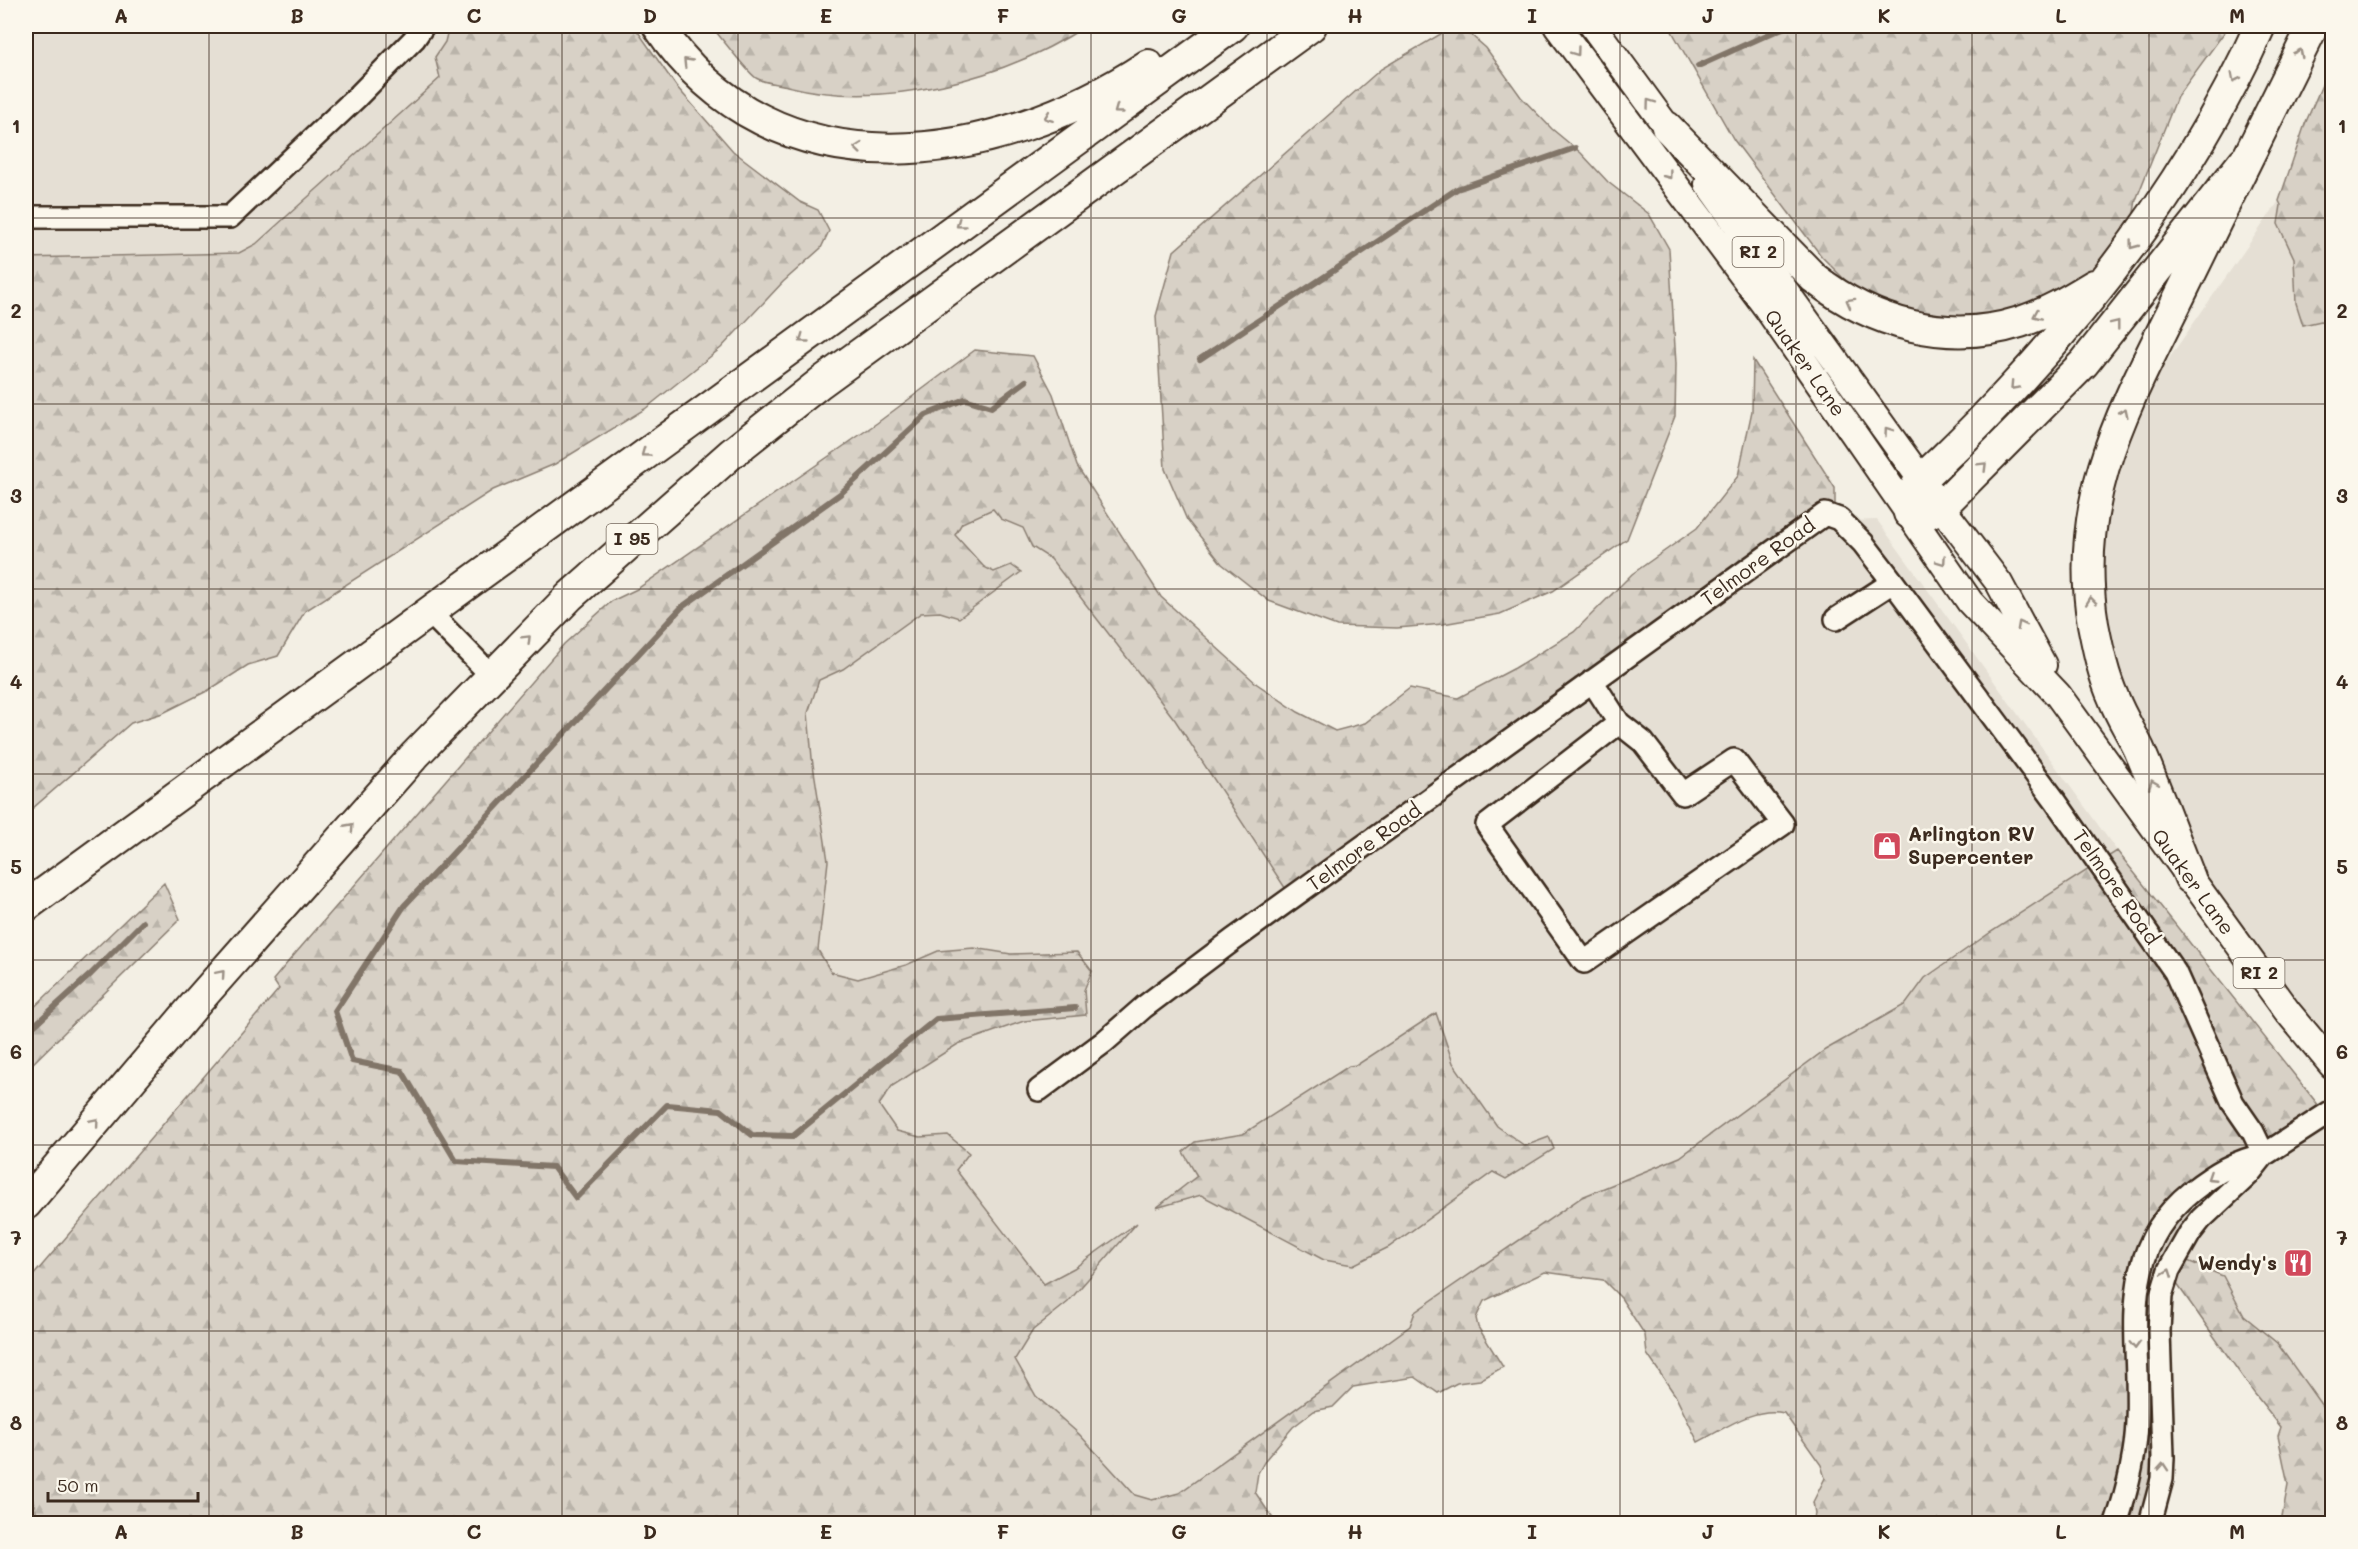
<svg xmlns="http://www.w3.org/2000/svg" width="2358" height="1549" viewBox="0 0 2358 1549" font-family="Mali,sans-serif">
<defs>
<pattern id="forest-firs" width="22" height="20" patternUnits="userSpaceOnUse" patternTransform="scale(1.5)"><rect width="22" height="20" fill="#d8d1c6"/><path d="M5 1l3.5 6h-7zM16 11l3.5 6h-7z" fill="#bab4aa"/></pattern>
</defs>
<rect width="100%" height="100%" fill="#f3efe4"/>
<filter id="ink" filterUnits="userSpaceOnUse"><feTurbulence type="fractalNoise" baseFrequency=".0167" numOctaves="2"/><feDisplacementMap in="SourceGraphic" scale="12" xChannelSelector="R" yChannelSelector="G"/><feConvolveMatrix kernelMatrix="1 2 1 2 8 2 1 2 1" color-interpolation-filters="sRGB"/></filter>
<g filter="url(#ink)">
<path fill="#e5dfd4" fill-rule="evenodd" d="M 26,26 L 449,26 L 445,42 L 435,57 L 441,78 L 256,244 L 239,253 L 26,258 Z
M 2279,201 L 2281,205 L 2278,224 L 2294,258 L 2296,303 L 2303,324 L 2321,321 L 2332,323 L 2332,1059 L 2169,833 L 2121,714 L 2091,524 L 2126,420 Z
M 993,509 L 1001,519 L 1023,528 L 1032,547 L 1051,559 L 1175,720 L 1292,897 L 1819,519 L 1843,521 L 1877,520 L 2117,851 L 1991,932 L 1925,978 L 1906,1004 L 1825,1050 L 1680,1157 L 1582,1197 L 1415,1312 L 1410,1326 L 1179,1493 L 1152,1500 L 1135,1496 L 1079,1434 L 1036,1396 L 1015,1359 L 1033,1330 L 1068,1302 L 1134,1226 L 1074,1268 L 1044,1285 L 956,1170 L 969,1154 L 948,1135 L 920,1138 L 897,1131 L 879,1105 L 892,1086 L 958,1044 L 1024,1021 L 1086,1015 L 1077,952 L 1011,954 L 974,948 L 938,951 L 906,965 L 858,979 L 831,972 L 818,950 L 828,861 L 812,758 L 808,713 L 819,680 L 843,669 L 921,613 L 940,612 L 1020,572 L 1011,565 L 994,572 L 984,567 L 955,535 L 962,523 ZM 1436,1014 L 1453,1063 L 1497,1126 L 1525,1146 L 1549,1137 L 1466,1190 L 1324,1260 L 1201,1195 L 1158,1207 L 1197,1176 L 1195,1142 L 1243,1134 L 1349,1066 L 1357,1065 Z
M 2332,1117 L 2332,1420 L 2277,1343 L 2244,1316 L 2223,1276 L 2182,1259 L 2242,1184 Z"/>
<path fill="url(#forest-firs)" stroke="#8a7e72" stroke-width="1.5" d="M 449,26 L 634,26 L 676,86 L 733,151 L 800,202 L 818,210 L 829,231 L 821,248 L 783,282 L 721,348 L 645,409 L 555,464 L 493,490 L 305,611 L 278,656 L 248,665 L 209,690 L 163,713 L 131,723 L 26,814 L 26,258 L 239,253 L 256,244 L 440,78 L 435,57 L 445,42 Z
M 711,26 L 1086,26 C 1004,79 884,111 787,86 C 779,84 764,83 756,78 C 746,71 721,37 711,26 Z
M 1669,26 L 2229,26 L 2177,97 L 2136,200 L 2130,238 L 2106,263 L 1991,326 L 1873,308 L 1822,257 L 1734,140 Z
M 1449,29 L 1471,35 L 1486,48 L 1521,97 L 1552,129 L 1581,153 L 1608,182 L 1649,214 L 1669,249 L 1676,364 L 1675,416 L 1627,539 L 1553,591 L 1500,614 L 1443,624 L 1397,628 L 1337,626 L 1269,601 L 1222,564 L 1187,520 L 1165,469 L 1156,316 L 1174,251 L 1381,69 Z
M 2332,62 L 2332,323 L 2321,321 L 2303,325 L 2296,303 L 2294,258 L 2278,224 L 2281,205 L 2279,201 L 2305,124 Z
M 975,350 L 1033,356 L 1053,394 L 1077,466 L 1161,597 L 1257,684 L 1298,712 L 1335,731 L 1365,723 L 1410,688 L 1458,698 L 1515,668 L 1574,632 L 1632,574 L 1697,528 L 1738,476 L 1752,411 L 1753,360 L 1835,488 L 1835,509 L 1291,897 L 1175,720 L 1051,559 L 1032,547 L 1023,528 L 1001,519 L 993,509 L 962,523 L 955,535 L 984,567 L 994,572 L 1011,565 L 1021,572 L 959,618 L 940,612 L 921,613 L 843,669 L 819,680 L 808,713 L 812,758 L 828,861 L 818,950 L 831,972 L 858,979 L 906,965 L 938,951 L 974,948 L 1011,954 L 1077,952 L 1092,971 L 1084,990 L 1086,1015 L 1024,1021 L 958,1044 L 892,1086 L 879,1105 L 897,1131 L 920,1137 L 948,1135 L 969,1153 L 956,1170 L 1044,1284 L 1074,1268 L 1137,1223 L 1068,1302 L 1033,1330 L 1015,1359 L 1036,1396 L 1079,1434 L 1135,1495 L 1152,1500 L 1179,1493 L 1410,1326 L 1415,1312 L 1582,1197 L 1680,1157 L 1825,1050 L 1906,1004 L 1925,978 L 1991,932 L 2117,851 L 2327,1116 L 2242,1184 L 2183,1259 L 2223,1276 L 2244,1316 L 2277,1343 L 2332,1420 L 2332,1523 L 2281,1523 L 2288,1484 L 2278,1436 L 2281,1427 L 2254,1393 L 2172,1277 L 2153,1523 L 1813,1524 L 1815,1513 L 1813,1502 L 1825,1478 L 1821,1465 L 1784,1413 C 1754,1406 1724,1429 1698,1442 L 1675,1395 L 1647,1354 L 1645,1335 L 1621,1298 L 1603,1280 L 1545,1272 L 1484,1301 L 1476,1318 L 1478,1327 L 1503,1367 L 1480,1380 L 1457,1383 L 1438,1393 L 1415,1377 L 1353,1387 L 1333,1407 L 1314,1411 L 1293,1427 L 1266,1459 L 1258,1473 L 1255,1492 L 1276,1523 L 39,1523 L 26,1475 L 26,1284 L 279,989 L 273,980 L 288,962 L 564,644 L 612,601 L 637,589 L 877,423 Z
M 164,883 L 180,919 L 26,1070 L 26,1015 Z
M 1436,1013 L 1453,1063 L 1497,1126 L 1525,1146 L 1549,1137 L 1554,1149 L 1506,1179 L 1493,1172 L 1389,1247 L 1353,1265 L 1324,1260 L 1201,1195 L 1156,1208 L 1197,1176 L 1183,1152 L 1195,1142 L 1243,1134 L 1349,1066 L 1357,1065 Z"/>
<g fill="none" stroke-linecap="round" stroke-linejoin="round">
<path stroke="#817468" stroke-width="6" d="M 1698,66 L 1787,26
M 1200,359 L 1457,189 L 1575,148
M 1026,381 L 991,407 L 965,399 L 926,415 L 840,494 L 682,607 L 404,906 L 335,1011 L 352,1061 L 402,1071 L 456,1161 L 553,1167 L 576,1198 L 667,1105 L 721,1110 L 752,1135 L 793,1136 L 936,1019 L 1075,1008
M 26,1033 L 91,974 L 143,922"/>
<g stroke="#3b2a1e" stroke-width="26">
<path id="minor" d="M 26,217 L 230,217 L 357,97 L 414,39 L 423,26
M 428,611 L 491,675
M 1836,619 L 1893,582
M 1592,681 L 1619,723 L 1487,825 L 1584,962 L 1783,824 L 1734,760 L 1683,794 L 1643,742 L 1619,723
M 1039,1090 L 1104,1042 L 1144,1007 L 1233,940 L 1825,514 L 1839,519 L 1863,543 L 1893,582 L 2056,802 L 2175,972 L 2233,1103 L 2253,1132 L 2264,1155
M 2116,1524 C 2127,1491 2136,1456 2137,1421 C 2141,1336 2114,1254 2192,1191 C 2214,1174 2236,1160 2264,1155
M 2150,1524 L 2162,1479 L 2163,1457 L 2159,1331 L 2161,1296 L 2169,1270 L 2190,1233 L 2201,1219 L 2249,1174 L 2264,1155 L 2332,1111"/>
</g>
<g stroke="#3b2a1e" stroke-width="30">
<path id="major" d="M 1557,26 L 1767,308 L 1970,602 L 2058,695 L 2287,1011 L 2332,1065
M 1593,26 L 1678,142
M 1708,184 L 1941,507 L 1999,583 L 2043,665"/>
</g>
<g stroke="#3b2a1e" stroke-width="34">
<path id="highway" d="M 658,26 C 774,200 995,166 1148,65
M 1667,127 L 1814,278 C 1873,324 1948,345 2020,322 C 2046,314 2071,299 2094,285
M 2244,161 L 2084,363 L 1941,507 L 1927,514 L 1909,513 L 1909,500 L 1917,485 C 1926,474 1936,466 1946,456 C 1970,433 1993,409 2016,384 C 2115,277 2200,160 2260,26
M 2190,878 C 2173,835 2157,791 2139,749 C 2131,732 2121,717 2114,699 C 2103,675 2098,649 2093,624 C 2071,491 2131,397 2186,283 C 2228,197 2271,111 2313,26
M 26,906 L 1233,26
M 26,1204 L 198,1001 L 415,755 L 570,596 L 732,453 L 820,383 L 1311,26"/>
</g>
<use href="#minor" stroke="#fbf7ec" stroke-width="21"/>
<use href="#major" stroke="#fbf7ec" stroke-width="26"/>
<use href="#highway" stroke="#fbf7ec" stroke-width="30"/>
</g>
<defs><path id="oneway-chevron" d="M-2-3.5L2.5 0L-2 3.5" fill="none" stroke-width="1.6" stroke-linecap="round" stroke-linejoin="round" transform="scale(1.5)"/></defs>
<g stroke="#9b9085">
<use href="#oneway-chevron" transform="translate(1576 52) rotate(54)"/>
<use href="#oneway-chevron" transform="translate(2299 53) rotate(-63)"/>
<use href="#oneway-chevron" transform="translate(687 62) rotate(-134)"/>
<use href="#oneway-chevron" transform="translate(2235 78) rotate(117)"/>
<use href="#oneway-chevron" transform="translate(1650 103) rotate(-126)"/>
<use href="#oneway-chevron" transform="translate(1118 110) rotate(144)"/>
<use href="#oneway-chevron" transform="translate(1048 117) rotate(159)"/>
<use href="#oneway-chevron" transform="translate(858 148) rotate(-174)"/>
<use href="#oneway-chevron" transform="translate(1668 175) rotate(53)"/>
<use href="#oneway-chevron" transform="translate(960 224) rotate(144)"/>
<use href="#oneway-chevron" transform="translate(2133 245) rotate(127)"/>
<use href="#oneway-chevron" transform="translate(1850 302) rotate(-151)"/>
<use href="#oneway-chevron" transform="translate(2037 315) rotate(156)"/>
<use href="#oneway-chevron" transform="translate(2116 324) rotate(-52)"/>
<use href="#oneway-chevron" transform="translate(803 339) rotate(144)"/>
<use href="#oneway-chevron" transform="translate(2014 386) rotate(133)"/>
<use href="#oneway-chevron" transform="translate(2124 412) rotate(-64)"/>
<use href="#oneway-chevron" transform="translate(1888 431) rotate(-126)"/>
<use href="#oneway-chevron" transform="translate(645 453) rotate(144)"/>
<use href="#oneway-chevron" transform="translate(1983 466) rotate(-45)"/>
<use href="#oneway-chevron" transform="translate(1942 561) rotate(55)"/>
<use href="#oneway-chevron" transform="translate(2091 601) rotate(-96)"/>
<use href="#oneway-chevron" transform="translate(2021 625) rotate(-118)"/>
<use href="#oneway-chevron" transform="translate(527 639) rotate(-45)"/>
<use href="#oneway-chevron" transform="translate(2153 784) rotate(-112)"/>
<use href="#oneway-chevron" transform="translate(350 827) rotate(-48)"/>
<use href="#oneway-chevron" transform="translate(221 974) rotate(-49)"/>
<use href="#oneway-chevron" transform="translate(95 1122) rotate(-50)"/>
<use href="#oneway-chevron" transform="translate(2211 1177) rotate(147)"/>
<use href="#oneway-chevron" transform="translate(2168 1273) rotate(-70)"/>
<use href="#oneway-chevron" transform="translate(2135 1345) rotate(88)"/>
<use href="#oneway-chevron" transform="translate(2163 1467) rotate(-86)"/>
</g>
</g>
<path fill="none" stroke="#3b2a1e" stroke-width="1.5" stroke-opacity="0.55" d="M 209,26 L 209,1524M 386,26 L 386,1524M 562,26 L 562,1524M 738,26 L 738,1524M 915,26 L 915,1524M 1091,26 L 1091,1524M 1267,26 L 1267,1524M 1443,26 L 1443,1524M 1620,26 L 1620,1524M 1796,26 L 1796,1524M 1972,26 L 1972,1524M 2149,26 L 2149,1524M 26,218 L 2332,218M 26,404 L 2332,404M 26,589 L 2332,589M 26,774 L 2332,774M 26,960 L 2332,960M 26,1145 L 2332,1145M 26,1331 L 2332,1331"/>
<defs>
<g id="shop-square" transform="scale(1.5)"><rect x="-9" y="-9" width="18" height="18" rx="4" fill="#d1495b" stroke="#fbf7ec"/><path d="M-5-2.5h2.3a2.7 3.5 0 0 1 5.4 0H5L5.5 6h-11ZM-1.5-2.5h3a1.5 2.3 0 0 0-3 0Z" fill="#fff"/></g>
<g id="restaurant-square" transform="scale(1.5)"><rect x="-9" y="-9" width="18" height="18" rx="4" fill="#d1495b" stroke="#fbf7ec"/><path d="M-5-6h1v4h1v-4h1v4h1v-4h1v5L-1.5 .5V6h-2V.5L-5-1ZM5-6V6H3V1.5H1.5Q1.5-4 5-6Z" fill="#fff"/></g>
</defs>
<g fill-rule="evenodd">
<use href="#shop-square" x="1887" y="846"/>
<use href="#restaurant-square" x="2298" y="1263"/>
</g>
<g text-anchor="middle" stroke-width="5" stroke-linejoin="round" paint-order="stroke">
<g fill="#fbf7ec" stroke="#75685c" stroke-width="1.5">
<rect x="1732.5" y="237" width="51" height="30" rx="4.5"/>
<rect x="606.5" y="524" width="51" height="30" rx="4.5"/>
<rect x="2233.5" y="958" width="51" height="30" rx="4.5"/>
</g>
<g font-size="18" font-weight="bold" fill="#3b2a1e">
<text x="1758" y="258">RI 2</text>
<text x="632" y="545">I 95</text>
<text x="2259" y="979">RI 2</text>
</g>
<g font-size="20" fill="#3b2a1e" stroke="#fbf7ec">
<text transform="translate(1805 363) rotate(55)" y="7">Quaker Lane</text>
<text transform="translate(1758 562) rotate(-36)" y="7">Telmore Road</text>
<text transform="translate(1364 847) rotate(-36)" y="7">Telmore Road</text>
<text transform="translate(2193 882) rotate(54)" y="7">Quaker Lane</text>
<text transform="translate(2116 887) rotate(55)" y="7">Telmore Road</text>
</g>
<g font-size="20" font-weight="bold" fill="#3b2a1e" stroke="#fbf7ec" text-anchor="start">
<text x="1908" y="841">Arlington RV<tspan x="1908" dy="23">Supercenter</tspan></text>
<text x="2277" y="1270" text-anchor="end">Wendy's</text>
</g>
</g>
<rect width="2358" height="1549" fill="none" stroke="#fbf7ec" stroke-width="66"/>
<path d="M48 1492v9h150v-9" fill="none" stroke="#3b2a1e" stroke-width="3"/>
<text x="57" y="1492" font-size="18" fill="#3b2a1e" stroke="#fbf7ec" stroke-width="4.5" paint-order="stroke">50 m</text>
<rect x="33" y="33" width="2292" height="1483" fill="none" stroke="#3b2a1e" stroke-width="2"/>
<g font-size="20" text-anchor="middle" font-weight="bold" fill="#3b2a1e">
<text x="121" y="23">A</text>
<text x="297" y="23">B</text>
<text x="474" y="23">C</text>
<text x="650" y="23">D</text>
<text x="826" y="23">E</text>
<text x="1003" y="23">F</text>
<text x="1179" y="23">G</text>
<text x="1355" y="23">H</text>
<text x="1532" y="23">I</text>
<text x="1708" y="23">J</text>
<text x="1884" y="23">K</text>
<text x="2061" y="23">L</text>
<text x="2237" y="23">M</text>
<text x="16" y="133">1</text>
<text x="2342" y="133">1</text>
<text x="16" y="318">2</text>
<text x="2342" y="318">2</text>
<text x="16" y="503">3</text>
<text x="2342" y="503">3</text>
<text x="16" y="689">4</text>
<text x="2342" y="689">4</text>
<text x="16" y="874">5</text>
<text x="2342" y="874">5</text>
<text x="16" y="1059">6</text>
<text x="2342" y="1059">6</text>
<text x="16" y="1245">7</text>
<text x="2342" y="1245">7</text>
<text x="16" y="1430">8</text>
<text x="2342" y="1430">8</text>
<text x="121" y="1539">A</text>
<text x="297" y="1539">B</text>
<text x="474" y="1539">C</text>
<text x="650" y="1539">D</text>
<text x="826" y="1539">E</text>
<text x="1003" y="1539">F</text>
<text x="1179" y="1539">G</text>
<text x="1355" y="1539">H</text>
<text x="1532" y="1539">I</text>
<text x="1708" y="1539">J</text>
<text x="1884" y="1539">K</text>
<text x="2061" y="1539">L</text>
<text x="2237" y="1539">M</text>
</g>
</svg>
